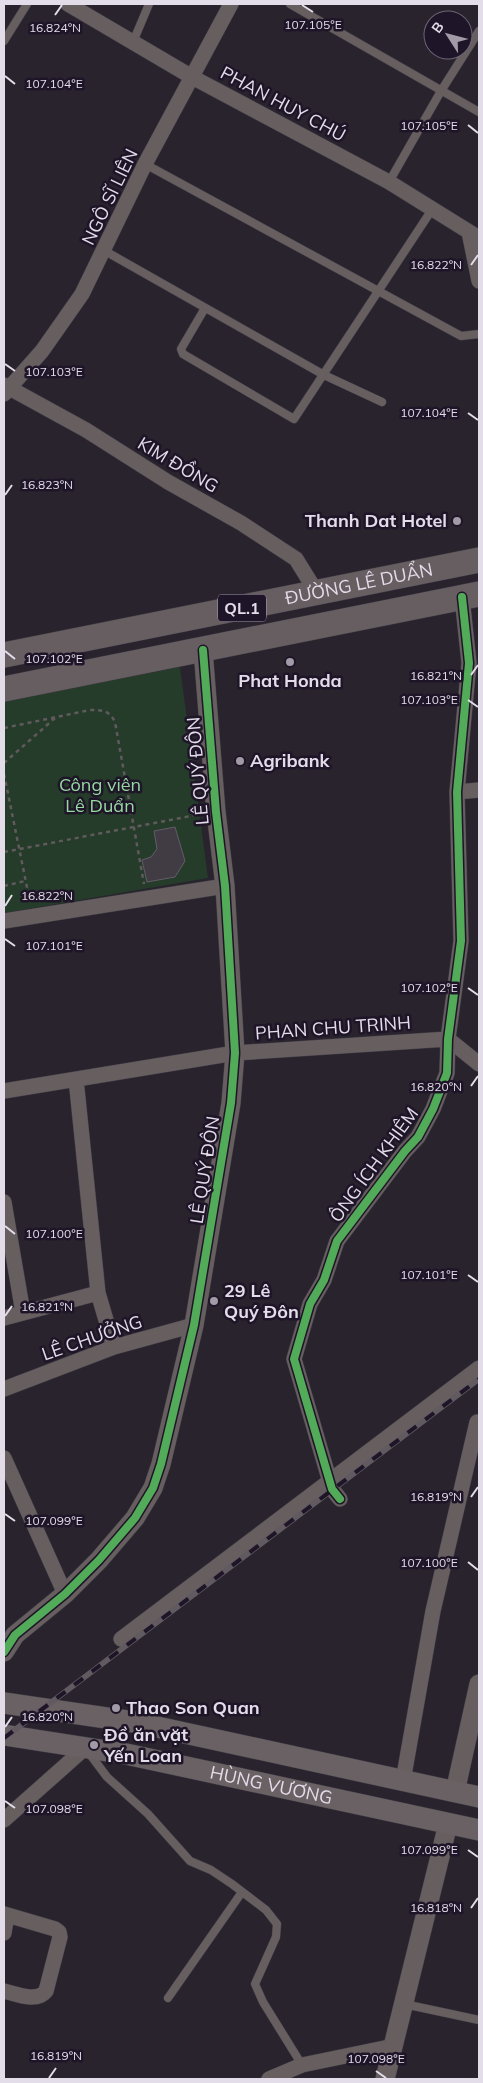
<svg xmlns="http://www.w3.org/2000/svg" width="483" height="2083" viewBox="0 0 483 2083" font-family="Mulish,sans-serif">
<rect width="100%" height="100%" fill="#28232d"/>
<path fill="#253c2a" d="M 180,667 L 208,878 L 4,913 L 4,701 Z"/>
<path fill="#413b44" stroke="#635d67" d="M 175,827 L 185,861 L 175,877 L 147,882 L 142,860 L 151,857 L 157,849 L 154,831 Z"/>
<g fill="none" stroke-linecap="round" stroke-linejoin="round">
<g stroke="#423e46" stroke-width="9">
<path id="service" d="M 290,4 L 479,112
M 4,41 L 27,4
M 133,42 L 149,4
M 145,164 L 461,336 L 479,334
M 389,182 L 441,91 L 479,31
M 105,251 L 324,375 L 382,402
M 205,308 L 181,349 L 183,354 L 294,419 L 433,208
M 89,1753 L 107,1777 L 148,1814 L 190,1861 L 211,1870 L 232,1884 L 266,1910 L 277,1924 L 276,1937 L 255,1984 L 263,2002 L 302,2065
M 168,1998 L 242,1892
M 404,2004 L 479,2020"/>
</g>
<g stroke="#423e46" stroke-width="16">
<path id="minor" d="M 68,4 L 192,77 L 389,182 L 479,238
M 469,232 L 479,281
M 4,385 L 86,430 L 168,482 L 241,523 L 296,559 L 317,593
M 4,394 L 42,351 L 82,294 L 145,164 L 231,4
M 457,792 L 479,790
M 4,921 L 225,886
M 76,1079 L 98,1293 L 114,1347
M 4,1091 L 235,1053 L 448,1039 L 479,1064
M 4,1202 L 23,1313
M 4,1318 L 98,1293
M 4,1389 L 114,1347 L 194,1325
M 4,1458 L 65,1594
M 340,1499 L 332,1489 L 294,1359 L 310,1304 L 324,1280 L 337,1241 L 405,1151 L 418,1137 L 433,1109 L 447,1073 L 448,1039 L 461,941 L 457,792 L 469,663 L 462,597
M 121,1639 L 479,1368
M 403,1781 L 433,1611 L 477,1422
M 4,1820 L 85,1748
M 4,1914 L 55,1929 L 59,1932 L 60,1937 L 46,1991 C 37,2003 16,1994 4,1991
M 4,1933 L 7,1915
M 269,2079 L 302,2065 L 394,2046"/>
</g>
<g stroke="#423e46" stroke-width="20">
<path id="tertiary" d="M 4,1652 L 15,1635 L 65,1594 L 99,1560 L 135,1518 L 153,1488 L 161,1464 L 194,1325 L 231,1103 L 235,1053 L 225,886 L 216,812 L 203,650
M 455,1792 L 479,1684
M 385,2079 L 448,1824"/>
</g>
<g stroke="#423e46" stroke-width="22">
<g id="secondary">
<path d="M 4,1703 L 134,1722 L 479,1797"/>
<path id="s1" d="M 4,1735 L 126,1754 L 479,1830"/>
</g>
</g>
<g stroke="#423e46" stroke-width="26">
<g id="trunk">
<path id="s2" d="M 4,655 L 479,560"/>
<path d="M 4,689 L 479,594"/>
</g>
</g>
<path stroke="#615a5d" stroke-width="2.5" stroke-dasharray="4 4" stroke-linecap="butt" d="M 4,728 L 90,710 C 102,710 109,710 115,722 L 144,884
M 4,763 L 55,718
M 4,774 L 30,902
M 4,852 L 201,814
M 4,886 L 25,881"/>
<use href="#service" stroke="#675e60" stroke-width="8"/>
<use href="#minor" stroke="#675e60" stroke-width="15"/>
<use href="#tertiary" stroke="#675e60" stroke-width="19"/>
<use href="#secondary" stroke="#6a6164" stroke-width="21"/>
<use href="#trunk" stroke="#675e62" stroke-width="25"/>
<g stroke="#615a60" stroke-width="5.5">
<path id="rail" d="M 4,1738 L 479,1379"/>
</g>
<use href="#rail" stroke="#1f1528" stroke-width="4" stroke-dasharray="11" stroke-linecap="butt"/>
<g stroke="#1f1528" stroke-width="11">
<path id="cycleway" d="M 340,1499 L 332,1489 L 294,1359 L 310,1304 L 324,1280 L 337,1241 L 405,1151 L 418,1137 L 433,1109 L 447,1073 L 448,1039 L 461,941 L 457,792 L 469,663 L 462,597
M 4,1652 L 15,1635 L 65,1594 L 99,1560 L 135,1518 L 153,1488 L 161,1464 L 194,1325 L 231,1103 L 235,1053 L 225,886 L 216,812 L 203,650"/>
</g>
<use href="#cycleway" stroke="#51ab58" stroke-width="8"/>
</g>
<path fill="none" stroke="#e3dce9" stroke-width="2" d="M 302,5 L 313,12M 55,15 L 62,5M 5,76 L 15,84M 468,125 L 478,133M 471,265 L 478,255M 5,364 L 15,371M 468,413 L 478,420M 5,495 L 12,485M 5,651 L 15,659M 471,675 L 478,665M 468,700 L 478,707M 5,906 L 12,895M 5,939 L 15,946M 468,988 L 478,995M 471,1086 L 478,1076M 5,1226 L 15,1234M 468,1275 L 478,1282M 5,1316 L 12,1306M 471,1497 L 478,1487M 5,1514 L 15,1521M 468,1562 L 478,1570M 5,1727 L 12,1717M 5,1801 L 15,1808M 468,1850 L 478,1857M 471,1908 L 478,1898M 376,2071 L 386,2078M 49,2078 L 56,2068"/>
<g fill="#a29ba7" stroke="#1f1528" stroke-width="2">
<circle cx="457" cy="521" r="5"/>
<circle cx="290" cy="662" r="5"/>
<circle cx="240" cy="761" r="5"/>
<circle cx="214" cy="1301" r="5"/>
<circle cx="116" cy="1708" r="5"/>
<circle cx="94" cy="1745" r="5"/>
</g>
<g text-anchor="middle" stroke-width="5" stroke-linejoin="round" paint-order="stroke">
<rect fill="#1f1528" stroke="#a8a0af" stroke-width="1" x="218" y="594.5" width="48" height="27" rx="4"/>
<g font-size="16" font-weight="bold" fill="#e3dce9">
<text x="242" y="614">QL.1</text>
</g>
<g font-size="18" fill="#e3dce9" stroke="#1f1528">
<text transform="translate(283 104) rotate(28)" y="6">PHAN HUY CHÚ</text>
<text transform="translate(110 197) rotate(-64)" y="6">NGÔ SĨ LIÊN</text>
<text transform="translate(178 465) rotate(31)" y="6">KIM ĐỒNG</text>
<text dy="6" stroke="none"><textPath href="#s2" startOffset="362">ĐƯỜNG LÊ DUẨN</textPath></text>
<text transform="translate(198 771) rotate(-95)" y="6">LÊ QUÝ ĐÔN</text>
<text transform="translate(333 1028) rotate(-4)" y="6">PHAN CHU TRINH</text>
<text transform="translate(374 1165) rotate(-54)" y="6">ÔNG ÍCH KHIÊM</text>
<text transform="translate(205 1170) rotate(-81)" y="6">LÊ QUÝ ĐÔN</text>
<text transform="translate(92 1338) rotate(-19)" y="6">LÊ CHƯỞNG</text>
<text dy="6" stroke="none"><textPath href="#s1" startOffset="272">HÙNG VƯƠNG</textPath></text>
</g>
<g font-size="18" font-weight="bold" fill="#e3dce9" stroke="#1f1528" text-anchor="start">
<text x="447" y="527" text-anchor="end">Thanh Dat Hotel</text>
<text x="290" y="687" text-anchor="middle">Phat Honda</text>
<text x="250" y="767">Agribank</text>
<text x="224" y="1297">29 Lê<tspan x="224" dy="21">Quý Đôn</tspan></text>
<text x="126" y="1714">Thao Son Quan</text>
<text x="104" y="1741">Đồ ăn vặt<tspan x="104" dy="21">Yến Loan</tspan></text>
</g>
<g font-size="18" fill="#95d8a0" stroke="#1f1528">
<text x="100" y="791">Công viên<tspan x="100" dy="21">Lê Duẩn</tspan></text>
</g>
</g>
<g font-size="12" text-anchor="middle" fill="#e3dce9" stroke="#1f1528" stroke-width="5" stroke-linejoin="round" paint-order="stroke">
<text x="313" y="29">107.105°E</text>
<text x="55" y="32">16.824°N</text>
<text x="54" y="88">107.104°E</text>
<text x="429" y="130">107.105°E</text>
<text x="436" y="269">16.822°N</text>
<text x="54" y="376">107.103°E</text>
<text x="429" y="417">107.104°E</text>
<text x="47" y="489">16.823°N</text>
<text x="54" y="663">107.102°E</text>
<text x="436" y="680">16.821°N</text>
<text x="429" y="704">107.103°E</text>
<text x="47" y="900">16.822°N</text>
<text x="54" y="950">107.101°E</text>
<text x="429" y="992">107.102°E</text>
<text x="436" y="1091">16.820°N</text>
<text x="54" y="1238">107.100°E</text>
<text x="429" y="1279">107.101°E</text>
<text x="47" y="1311">16.821°N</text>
<text x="436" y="1501">16.819°N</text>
<text x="54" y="1525">107.099°E</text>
<text x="429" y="1567">107.100°E</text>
<text x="47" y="1721">16.820°N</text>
<text x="54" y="1813">107.098°E</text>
<text x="429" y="1854">107.099°E</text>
<text x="436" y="1912">16.818°N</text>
<text x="56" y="2060">16.819°N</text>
<text x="376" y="2063">107.098°E</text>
</g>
<rect width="483" height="2083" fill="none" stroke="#e3dce9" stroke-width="10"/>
<g transform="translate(448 35) rotate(306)"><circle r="24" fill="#1f1528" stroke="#6d6575"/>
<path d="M0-4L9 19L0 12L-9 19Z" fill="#a29ba7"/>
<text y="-8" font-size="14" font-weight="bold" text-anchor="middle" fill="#e3dce9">B</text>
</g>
</svg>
